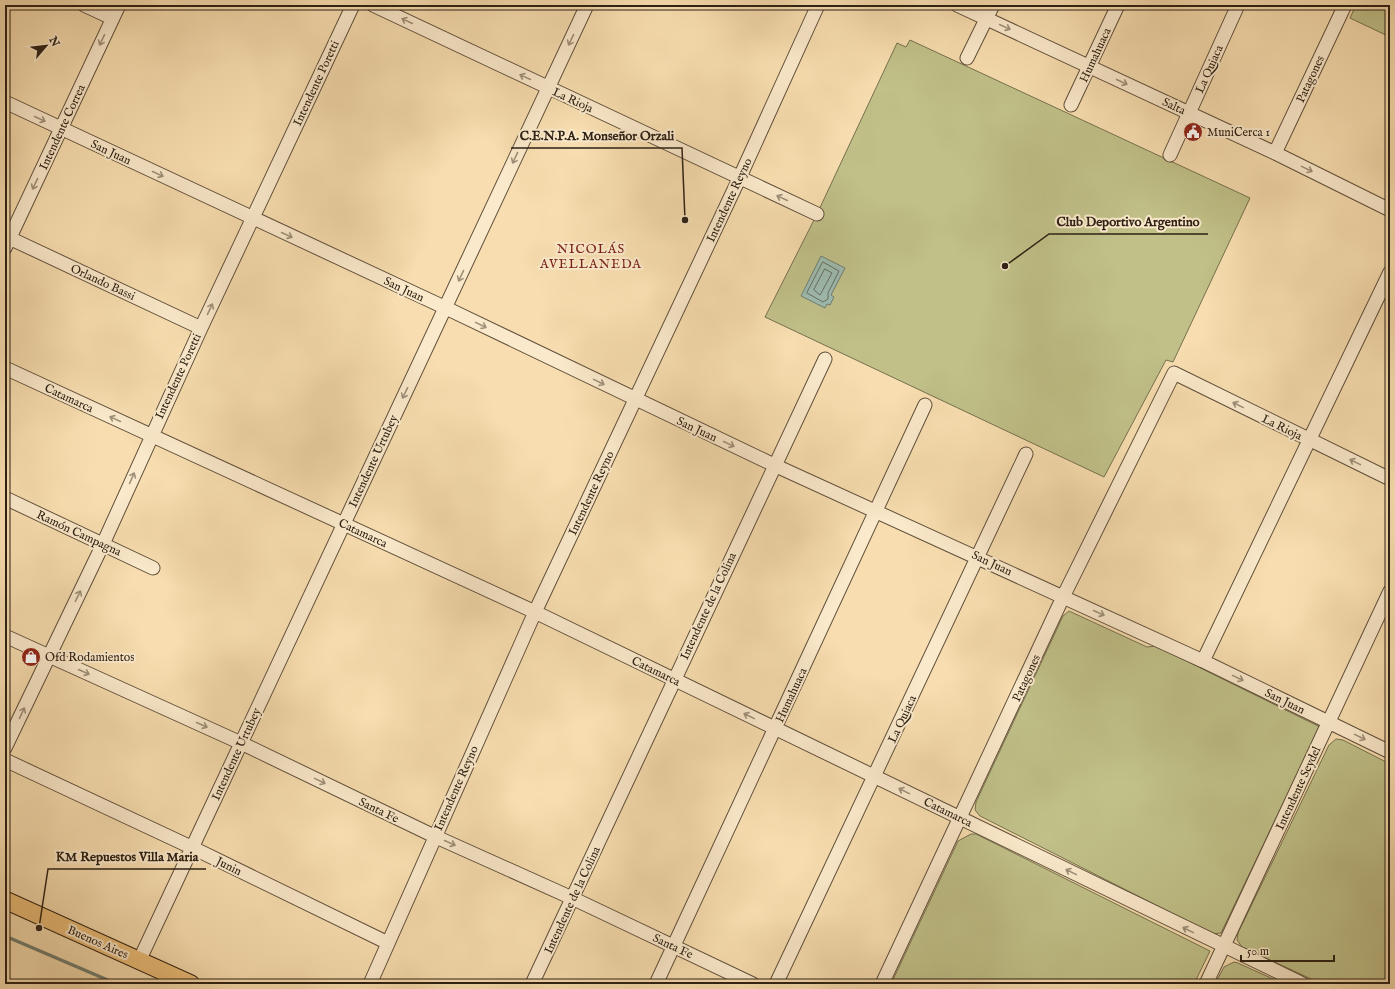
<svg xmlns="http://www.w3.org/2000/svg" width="1395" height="989" viewBox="0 0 1395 989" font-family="'IM FELL English',serif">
<rect width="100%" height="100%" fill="#f7ddaf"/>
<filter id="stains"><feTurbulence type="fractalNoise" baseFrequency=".005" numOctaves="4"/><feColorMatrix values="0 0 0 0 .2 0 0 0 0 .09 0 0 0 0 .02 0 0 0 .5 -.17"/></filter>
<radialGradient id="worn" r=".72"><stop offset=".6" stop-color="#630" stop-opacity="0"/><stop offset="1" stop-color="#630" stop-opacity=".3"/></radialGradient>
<path fill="#c0c088" stroke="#76704e" d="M 1356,5 L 1390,5 L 1390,37 L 1350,18 Z
M 910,40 L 1250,198 L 1173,362 L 1166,360 L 1104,477 L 765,317 L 817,214 L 897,43 L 906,47 Z
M 1069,611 L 1147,647 L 1156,646 L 1320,727 L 1221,933 L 1213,934 L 980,816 L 975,810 L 976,802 L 1063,616 Z
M 1336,739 L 1343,740 L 1390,764 L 1390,984 L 1322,984 L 1242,947 L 1237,940 L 1238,933 L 1329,745 Z
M 971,834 L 976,834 L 1210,951 L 1194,984 L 891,984 L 958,841 Z
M 1234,962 L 1238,963 L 1284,984 L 1215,984 L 1224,967 Z"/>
<path fill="#9dbbaf" stroke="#707d71" d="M 821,256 L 845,268 L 831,295 L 834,297 L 830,305 L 827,304 L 825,308 L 801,296 Z"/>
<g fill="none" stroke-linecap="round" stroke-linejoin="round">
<path stroke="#656e62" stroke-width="1" d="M 823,262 L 839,271 L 828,293 L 828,299 L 823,302 L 807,293 Z
M 825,269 L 832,273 L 820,295 L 814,290 Z"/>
<path stroke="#707d71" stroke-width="3.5" d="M 5,936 L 117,984"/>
<g stroke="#604f3b" stroke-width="15">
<path id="minor" d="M 84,5 L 112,18
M 373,5 L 817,214
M 957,5 L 1275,153 L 1390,210
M 967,58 L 993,5
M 5,102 L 446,308 L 774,465 L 1203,661 L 1390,752
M 1071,105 L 1118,5
M 1275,153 L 1345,5
M 1170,155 L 1238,5
M 5,236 L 201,328
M 5,248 L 119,5
M 5,368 L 535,612 L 1303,984
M 5,498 L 153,568
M 5,636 L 241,743 L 434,836 L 572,898 L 753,984
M 1203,661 L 1390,272
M 5,748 L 103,544 L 201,328 L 353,5
M 5,760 L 193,848 L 388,943
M 139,961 L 587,5
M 370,984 L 535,612 L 739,179 L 818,5
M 532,984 L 825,359
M 656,984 L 925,405
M 776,984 L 1026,454
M 882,984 L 1063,597 L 1174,373 L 1390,479
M 1206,984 L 1390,591"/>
</g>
<g stroke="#2d2014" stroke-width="19">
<path id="major" d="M 5,900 L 191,984"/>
</g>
<use href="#minor" stroke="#fae9cb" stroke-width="13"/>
<use href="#major" stroke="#ecbe78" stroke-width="17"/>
</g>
<defs><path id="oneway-shaft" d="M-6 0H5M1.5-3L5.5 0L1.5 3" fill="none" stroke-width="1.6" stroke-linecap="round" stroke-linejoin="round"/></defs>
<g stroke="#9e8f79">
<use href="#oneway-shaft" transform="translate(407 21) rotate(-155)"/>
<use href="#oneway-shaft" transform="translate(1005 27) rotate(25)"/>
<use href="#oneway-shaft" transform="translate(102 40) rotate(115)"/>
<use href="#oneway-shaft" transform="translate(571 40) rotate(115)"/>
<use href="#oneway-shaft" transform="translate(525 77) rotate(-155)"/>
<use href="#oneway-shaft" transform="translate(1122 82) rotate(25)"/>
<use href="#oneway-shaft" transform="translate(40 119) rotate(25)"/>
<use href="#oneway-shaft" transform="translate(515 158) rotate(115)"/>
<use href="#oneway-shaft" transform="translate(1307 169) rotate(26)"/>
<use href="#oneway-shaft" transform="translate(158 174) rotate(25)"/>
<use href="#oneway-shaft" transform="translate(35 184) rotate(115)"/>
<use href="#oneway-shaft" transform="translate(782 198) rotate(-155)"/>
<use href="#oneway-shaft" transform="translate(287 235) rotate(25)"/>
<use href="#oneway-shaft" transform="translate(461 276) rotate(115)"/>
<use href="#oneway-shaft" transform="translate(210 309) rotate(-65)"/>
<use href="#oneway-shaft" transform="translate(481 325) rotate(26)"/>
<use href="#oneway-shaft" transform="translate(599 382) rotate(26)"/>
<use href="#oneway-shaft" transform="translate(405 393) rotate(116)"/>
<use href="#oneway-shaft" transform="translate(1238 405) rotate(-154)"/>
<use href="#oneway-shaft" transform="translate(115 419) rotate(-155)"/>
<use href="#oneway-shaft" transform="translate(729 444) rotate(25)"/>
<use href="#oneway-shaft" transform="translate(1355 462) rotate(-154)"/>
<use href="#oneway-shaft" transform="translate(132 478) rotate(-66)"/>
<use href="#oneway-shaft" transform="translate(78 596) rotate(-64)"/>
<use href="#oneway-shaft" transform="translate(1099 613) rotate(25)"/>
<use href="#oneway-shaft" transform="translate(84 672) rotate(24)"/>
<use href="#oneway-shaft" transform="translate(1238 678) rotate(26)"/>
<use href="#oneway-shaft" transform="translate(22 713) rotate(-65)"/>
<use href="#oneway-shaft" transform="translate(749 716) rotate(-154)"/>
<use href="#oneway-shaft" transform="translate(202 725) rotate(24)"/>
<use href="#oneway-shaft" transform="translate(1360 737) rotate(26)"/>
<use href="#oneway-shaft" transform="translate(320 781) rotate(26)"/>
<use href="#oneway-shaft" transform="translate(904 791) rotate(-154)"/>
<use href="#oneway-shaft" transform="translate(450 843) rotate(24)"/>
<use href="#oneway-shaft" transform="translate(1071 872) rotate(-154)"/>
<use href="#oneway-shaft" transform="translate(1188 930) rotate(-154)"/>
</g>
<defs>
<g id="civic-disc" transform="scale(1)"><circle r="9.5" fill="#8f2418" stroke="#fae9cb"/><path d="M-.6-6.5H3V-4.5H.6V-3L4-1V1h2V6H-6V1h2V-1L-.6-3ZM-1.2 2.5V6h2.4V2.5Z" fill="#fff"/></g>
<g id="shop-disc" transform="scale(1)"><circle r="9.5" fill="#8f2418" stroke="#fae9cb"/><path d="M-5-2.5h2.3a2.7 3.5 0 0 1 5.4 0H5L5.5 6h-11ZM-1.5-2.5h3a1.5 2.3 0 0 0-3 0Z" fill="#fff"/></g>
</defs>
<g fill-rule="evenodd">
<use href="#civic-disc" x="1193" y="132"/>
<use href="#shop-disc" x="31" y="657"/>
</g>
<g text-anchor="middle" stroke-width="4" stroke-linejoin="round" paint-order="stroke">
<g font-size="12" fill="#2d2014" stroke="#fae9cb">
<text transform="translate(1095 55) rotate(-65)" y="4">Humahuaca</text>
<text transform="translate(1209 69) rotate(-66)" y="4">La Quiaca</text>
<text transform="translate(1310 79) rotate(-65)" y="4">Patagones</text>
<text transform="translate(316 83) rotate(-65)" y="4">Intendente Poretti</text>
<text transform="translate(573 100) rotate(25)" y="4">La Rioja</text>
<text transform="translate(1174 106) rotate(25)" y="4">Salta</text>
<text transform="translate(62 127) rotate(-65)" y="4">Intendente Correa</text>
<text transform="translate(111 152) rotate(25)" y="4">San Juan</text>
<text transform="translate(729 200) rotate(-65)" y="4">Intendente Reyno</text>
<text transform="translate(103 282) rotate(25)" y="4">Orlando Bassi</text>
<text transform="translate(404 289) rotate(25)" y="4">San Juan</text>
<text transform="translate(178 376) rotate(-65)" y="4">Intendente Poretti</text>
<text transform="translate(69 398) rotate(25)" y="4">Catamarca</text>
<text transform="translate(1282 427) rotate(26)" y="4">La Rioja</text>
<text transform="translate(697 429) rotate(25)" y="4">San Juan</text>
<text transform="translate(373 461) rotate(-65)" y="4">Intendente Urtubey</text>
<text transform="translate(591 493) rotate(-65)" y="4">Intendente Reyno</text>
<text transform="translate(79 533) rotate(25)" y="4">Ramón Campagna</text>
<text transform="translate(363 533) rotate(25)" y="4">Catamarca</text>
<text transform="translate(992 563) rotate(25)" y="4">San Juan</text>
<text transform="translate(708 606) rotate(-65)" y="4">Intendente de la Colina</text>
<text transform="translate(656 671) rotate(26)" y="4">Catamarca</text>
<text transform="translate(1026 678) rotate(-65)" y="4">Patagones</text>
<text transform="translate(791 695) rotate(-65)" y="4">Humahuaca</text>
<text transform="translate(1285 701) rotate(26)" y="4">San Juan</text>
<text transform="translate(902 719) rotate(-65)" y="4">La Quiaca</text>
<text transform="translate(236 754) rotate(-65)" y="4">Intendente Urtubey</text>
<text transform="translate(456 788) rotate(-66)" y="4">Intendente Reyno</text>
<text transform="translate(1298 788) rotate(-65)" y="4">Intendente Seydel</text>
<text transform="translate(379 810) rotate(26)" y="4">Santa Fe</text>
<text transform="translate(948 812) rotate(26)" y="4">Catamarca</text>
<text transform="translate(229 866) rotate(26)" y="4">Junin</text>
<text transform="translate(572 900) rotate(-65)" y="4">Intendente de la Colina</text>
<text transform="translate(98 942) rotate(24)" y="4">Buenos Aires</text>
<text transform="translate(673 946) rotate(25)" y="4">Santa Fe</text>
</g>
<g font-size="12" fill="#2d2014" stroke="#fae9cb" text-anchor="start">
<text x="1207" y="136">MuniCerca 1</text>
<text x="45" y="661">Ofd Rodamientos</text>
</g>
<g font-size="13" letter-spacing="1" fill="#7a1f14" stroke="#fae9cb">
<text x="591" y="253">NICOLÁS<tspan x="591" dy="15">AVELLANEDA</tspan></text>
</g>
</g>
<path fill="none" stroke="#2d2014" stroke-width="1.5" d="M685 220L682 148H511M1005 266L1049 234H1208M39 928L48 869H206"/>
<g fill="#2d2014" stroke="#fae9cb" stroke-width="1.5">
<circle cx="685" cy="220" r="4"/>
<circle cx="1005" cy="266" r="4"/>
<circle cx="39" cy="928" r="4"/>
</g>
<g font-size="13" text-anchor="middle" font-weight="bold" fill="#2d2014" stroke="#fae9cb" stroke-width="4" stroke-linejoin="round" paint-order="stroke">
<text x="597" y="140">C.E.N.P.A. Monseñor Orzali</text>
<text x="1128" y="226">Club Deportivo Argentino</text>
<text x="127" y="861">KM Repuestos Villa Maria</text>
</g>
<rect width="1395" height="989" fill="none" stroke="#f7ddaf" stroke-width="20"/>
<rect x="6" y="6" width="1383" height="977" fill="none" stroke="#2d2014" stroke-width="2"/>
<rect x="10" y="10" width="1375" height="969" fill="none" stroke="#2d2014"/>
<g transform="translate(46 46) rotate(62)" stroke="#fae9cb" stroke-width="3" paint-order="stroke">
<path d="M0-3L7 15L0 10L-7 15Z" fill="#2d2014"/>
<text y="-6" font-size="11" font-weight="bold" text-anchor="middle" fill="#2d2014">N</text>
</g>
<path d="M1241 955v6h93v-6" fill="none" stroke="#2d2014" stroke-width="2"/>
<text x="1247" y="955" font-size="12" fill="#2d2014" stroke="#fae9cb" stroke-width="3" paint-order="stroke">50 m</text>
<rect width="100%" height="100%" filter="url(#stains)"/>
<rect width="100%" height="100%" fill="url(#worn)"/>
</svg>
